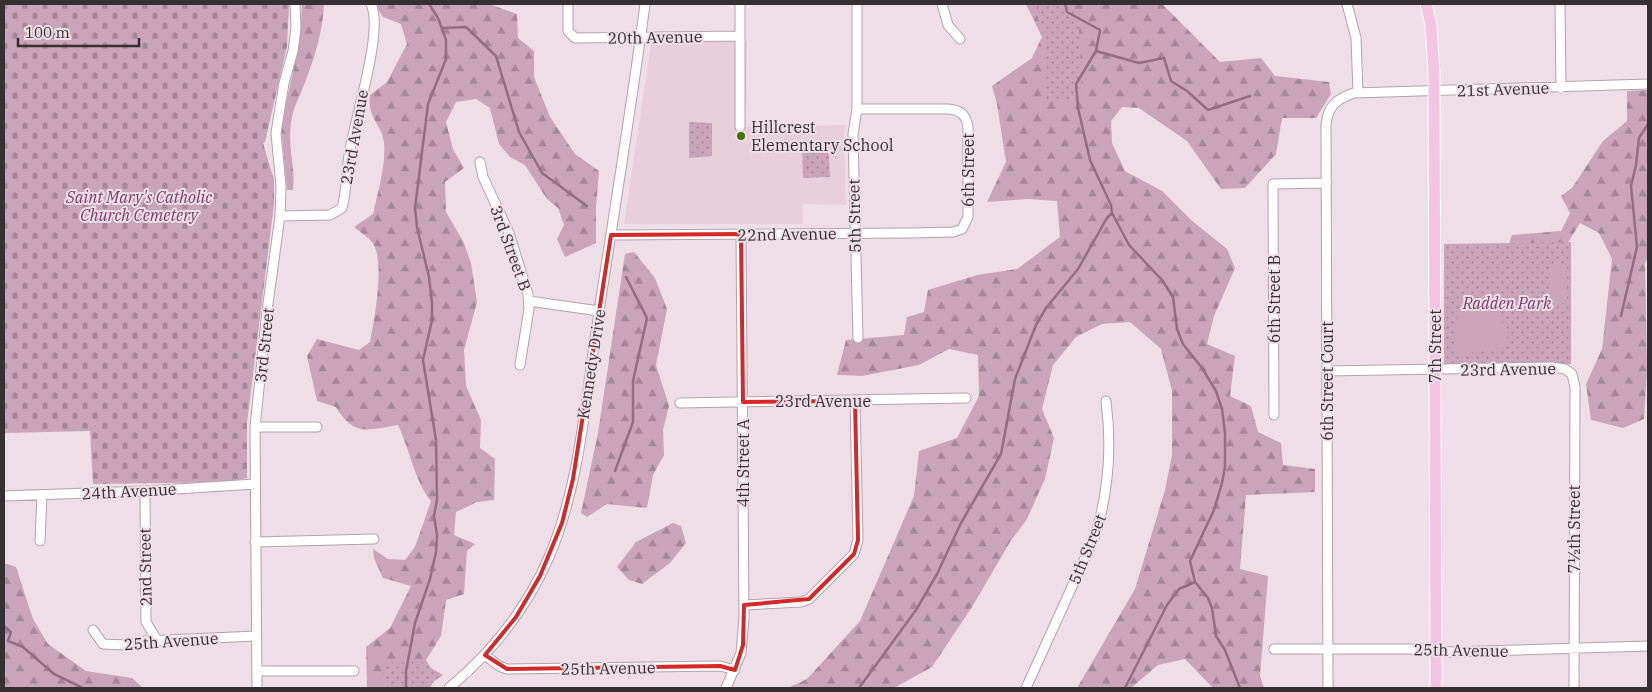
<svg xmlns="http://www.w3.org/2000/svg" width="1652" height="692" viewBox="0 0 1652 692" font-family="'IBM Plex Serif',serif">
<defs>
<pattern id="forest-firs" width="22" height="20" patternUnits="userSpaceOnUse" patternTransform="scale(1.25)"><rect width="22" height="20" fill="#caa5ba"/><path d="M5 1l3.5 6h-7zM16 11l3.5 6h-7z" fill="#a58798"/></pattern>
<pattern id="cemetery-stones" width="16" height="16" patternUnits="userSpaceOnUse" patternTransform="scale(1.25)"><rect width="16" height="16" fill="#caa5ba"/><path d="M2 7V4a2 2 0 0 1 4 0v3zM10 15v-3a2 2 0 0 1 4 0v3z" fill="#a58798"/></pattern>
<pattern id="park-dots" width="8" height="8" patternUnits="userSpaceOnUse" patternTransform="scale(1.25)"><rect width="8" height="8" fill="#caa5ba"/><path d="M2 2h.1M6 6h.1" fill="none" stroke="#a58798" stroke-width="1.8" stroke-linecap="round"/></pattern>
</defs>
<rect width="100%" height="100%" fill="#eedee7"/>
<path fill="#e7cfdc" d="M 747,41 L 746,127 L 846,125 L 844,132 L 846,205 L 802,204 L 803,224 L 624,224 L 651,44 Z"/>
<path fill="url(#forest-firs)" d="M 302,4 L 324,4 C 323,31 314,60 304,85 C 300,96 294,106 292,117 C 286,145 296,165 293,190 L 287,190 L 281,125 L 300,41 Z
M 374,4 L 489,4 L 517,14 L 518,38 L 534,51 L 534,77 L 550,117 L 575,154 L 599,171 L 596,207 L 596,243 L 565,257 L 557,239 L 564,225 L 558,208 L 547,199 L 525,165 L 510,157 L 499,144 L 490,108 L 476,99 L 456,102 L 446,122 L 453,149 L 464,168 L 445,182 L 446,212 L 463,241 L 471,263 L 477,302 L 464,350 L 466,386 L 481,420 L 480,448 L 495,459 L 494,500 L 477,502 L 456,512 L 454,535 L 475,544 L 467,551 L 464,594 L 446,600 L 441,636 L 426,660 L 436,677 L 430,688 L 367,688 L 366,647 L 390,628 L 411,586 L 383,578 L 374,558 L 373,549 L 388,559 L 405,560 L 415,547 L 431,501 C 414,480 410,450 398,425 C 367,430 354,437 336,407 L 317,401 L 307,356 L 317,339 L 359,350 L 370,342 C 374,321 386,260 372,242 C 368,237 360,232 354,227 L 373,214 C 378,191 386,166 384,143 C 382,124 367,119 370,95 L 387,82 L 407,44 L 401,24 L 383,17 Z
M 1026,4 L 1162,4 L 1220,62 L 1261,58 L 1275,76 L 1329,82 L 1331,94 L 1316,118 L 1282,118 L 1276,154 L 1245,188 L 1221,189 L 1187,141 L 1139,108 L 1122,107 L 1111,121 L 1112,143 L 1125,171 L 1162,191 L 1191,220 L 1227,249 L 1235,268 L 1214,316 L 1207,344 L 1235,356 L 1230,396 L 1251,406 L 1258,432 L 1281,443 L 1283,465 L 1315,469 L 1315,492 L 1246,495 L 1240,569 L 1268,576 L 1260,676 L 1264,688 L 1213,688 L 1185,659 L 1158,665 L 1131,688 L 1077,688 L 1135,589 L 1165,490 L 1172,455 L 1172,391 L 1161,349 L 1130,322 L 1102,324 L 1076,337 L 1053,365 L 1042,409 L 1054,438 L 1045,479 L 1027,519 L 1010,542 L 972,607 L 932,667 L 894,688 L 788,688 L 807,679 L 860,621 L 914,496 L 919,451 L 957,438 L 979,396 L 978,355 L 949,349 L 919,365 L 862,376 L 837,375 L 846,340 L 904,335 L 907,317 L 924,312 L 928,290 L 977,275 L 1017,269 L 1060,237 L 1057,201 L 1028,199 L 987,202 L 1006,162 L 997,104 L 992,86 L 1032,58 L 1042,37 Z
M 1648,90 L 1648,258 L 1645,263 L 1647,370 L 1644,419 L 1623,428 L 1591,420 L 1586,384 L 1602,349 L 1612,259 L 1599,233 L 1580,223 L 1561,254 L 1505,255 L 1512,235 L 1561,231 L 1570,213 L 1561,196 L 1572,188 L 1603,141 L 1627,121 L 1627,91 Z
M 634,252 L 655,278 L 667,309 L 656,365 L 669,406 L 663,430 L 664,455 L 653,475 L 647,508 L 607,504 L 587,517 L 581,513 L 598,433 L 625,254 Z
M 673,523 L 681,526 L 686,543 L 670,563 L 642,584 L 629,580 L 617,567 L 636,542 Z
M 4,563 L 16,567 L 33,619 L 48,644 L 86,671 L 132,678 L 143,688 L 4,688 Z"/>
<path fill="url(#cemetery-stones)" d="M 4,4 L 289,4 L 287,46 L 265,142 L 263,143 L 274,180 L 274,204 L 247,423 L 247,478 L 231,482 L 93,484 L 90,431 L 4,433 Z"/>
<path fill="url(#park-dots)" d="M 1032,4 L 1072,4 L 1079,25 L 1082,99 L 1045,100 L 1044,34 Z
M 689,122 L 712,123 L 712,156 L 689,158 Z
M 802,141 L 828,141 L 830,177 L 803,178 Z
M 1571,242 L 1571,364 L 1446,365 L 1444,363 L 1444,244 Z
M 421,662 L 443,675 L 425,688 L 384,688 L 383,663 Z"/>
<path fill="#caa5ba" d="M 1551,264 L 1567,264 L 1567,303 L 1551,303 Z
M 1462,296 L 1486,300 L 1498,314 L 1508,330 L 1507,347 L 1457,355 C 1449,344 1460,309 1462,296 Z"/>
<g fill="none" stroke-linecap="round" stroke-linejoin="round">
<path stroke="#946d84" stroke-width="2.5" d="M 1065,4 L 1067,12 L 1100,30 L 1096,51 L 1076,84 L 1078,108 L 1090,160 L 1111,205 L 1112,213 L 1129,245 L 1162,280 L 1173,297 L 1177,329 L 1183,344 L 1202,368 L 1216,391 L 1222,409 L 1225,433 L 1225,467 L 1222,483 L 1214,510 L 1190,561 L 1195,582 L 1208,598 L 1212,608 L 1216,636 L 1225,650 L 1240,688
M 442,28 L 466,27 L 496,56 L 519,132 L 542,173 L 587,206
M 1096,51 L 1139,63 L 1164,58 L 1171,81 L 1187,91 L 1208,110 L 1250,96
M 1621,316 L 1637,247 L 1631,186 L 1636,165 L 1639,138 L 1648,124
M 615,471 L 633,422 L 633,381 L 647,318 L 626,277
M 4,626 L 11,632 L 8,641 L 23,647 L 54,674 L 83,688
M 406,688 L 406,671 L 415,623 L 430,579 L 436,552 L 437,535 L 434,516 L 437,500 L 436,440 L 423,360 L 432,320 L 432,303 L 429,277 L 417,227 L 415,208 L 428,104 L 446,59 L 446,40 L 438,18 L 429,4
M 859,688 L 916,610 L 937,574 L 961,523 L 1001,454 L 1015,379 L 1036,325 L 1046,308 L 1078,269 L 1107,218 L 1112,213
M 1125,688 L 1167,605 L 1179,589 L 1195,582"/>
<g stroke="#b2a3ab" stroke-width="11">
<path id="minor" d="M 568,4 L 568,31 L 575,38 L 739,36
M 740,4 L 740,127
M 857,4 L 857,109 L 853,134 L 858,338
M 942,4 L 948,25 L 960,39
M 1347,4 L 1356,38 L 1358,93
M 1560,4 L 1561,88
M 480,162 L 483,177 L 509,233 L 528,294 L 529,309 L 520,365
M 280,216 L 330,215 L 342,208 C 347,191 346,173 349,155 C 354,121 384,31 371,4
M 611,235 L 911,233 L 953,232 L 962,229 L 968,217 L 968,127 C 966,114 960,110 948,109 L 857,109
M 529,301 L 599,311
M 1327,371 L 1552,367 L 1565,369 L 1572,374 L 1575,387 L 1574,688
M 680,403 L 966,398
M 1274,415 L 1273,184 L 1327,183
M 255,427 L 317,427
M 145,491 L 146,622 L 157,640
M 4,496 L 145,491 L 255,484
M 40,541 L 42,495
M 255,542 L 374,539
M 744,605 L 801,602 L 809,599 L 854,554 L 858,540 L 855,401
M 93,630 L 103,644 L 127,645 L 145,641 L 256,636
M 1274,649 L 1424,649 L 1450,652 L 1648,646
M 485,655 L 499,666 L 507,669 L 720,666 L 735,670
M 257,671 L 354,671
M 257,688 L 255,427 L 267,311 L 280,216 L 281,186 L 276,133 L 284,83 L 293,51 L 296,28 L 295,4
M 449,688 C 491,653 527,608 549,557 C 580,485 585,402 597,325 C 613,218 631,111 645,4
M 726,688 L 741,653 L 744,619 L 741,234
M 1026,688 L 1095,536 C 1109,491 1112,447 1106,401
M 1328,688 L 1326,125 C 1328,106 1336,99 1354,93 L 1648,84"/>
</g>
<g stroke="#fff" stroke-width="13">
<path id="major" d="M 1426,4 L 1431,25 L 1434,74 L 1436,688"/>
</g>
<use href="#minor" stroke="#fff" stroke-width="9"/>
<use href="#major" stroke="#f5c4e1" stroke-width="11"/>
</g>
<path fill="none" stroke="#d62828" stroke-width="4" stroke-linejoin="round" d="M 741,234 L 743,402 L 855,401 L 858,540 L 854,554 L 809,599 L 744,605 L 743,645 L 735,670 L 720,666 L 507,669 L 485,655 L 516,617 L 540,576 L 562,523 L 573,479 L 611,235 Z"/>
<circle fill="#407500" stroke="#eedee7" stroke-width="2" cx="741" cy="136" r="5"/>
<g text-anchor="middle" stroke-width="4" stroke-linejoin="round" paint-order="stroke">
<g font-size="16" fill="#363033" stroke="#eedee7">
<text transform="translate(655 37) rotate(-1)" y="6">20th Avenue</text>
<text transform="translate(1503 89) rotate(-2)" y="6">21st Avenue</text>
<text transform="translate(354 137) rotate(-80)" y="6">23rd Avenue</text>
<text transform="translate(968 170) rotate(-90)" y="6">6th Street</text>
<text transform="translate(854 216) rotate(-91)" y="6">5th Street</text>
<text transform="translate(787 234) rotate(-1)" y="6">22nd Avenue</text>
<text transform="translate(511 248) rotate(70)" y="6">3rd Street B</text>
<text transform="translate(1274 299) rotate(-90)" y="6">6th Street B</text>
<text transform="translate(264 345) rotate(-84)" y="6">3rd Street</text>
<text transform="translate(1435 346) rotate(-90)" y="6">7th Street</text>
<text transform="translate(591 364) rotate(-81)" y="6">Kennedy Drive</text>
<text transform="translate(1508 369) rotate(-1)" y="6">23rd Avenue</text>
<text transform="translate(1327 381) rotate(-90)" y="6">6th Street Court</text>
<text x="823" y="407">23rd Avenue</text>
<text transform="translate(743 463) rotate(-90)" y="6">4th Street A</text>
<text transform="translate(129 491) rotate(-3)" y="6">24th Avenue</text>
<text transform="translate(1574 529) rotate(-90)" y="6">7½th Street</text>
<text transform="translate(1087 549) rotate(-68)" y="6">5th Street</text>
<text transform="translate(145 567) rotate(-91)" y="6">2nd Street</text>
<text transform="translate(171 641) rotate(-4)" y="6">25th Avenue</text>
<text transform="translate(1461 650) rotate(1)" y="6">25th Avenue</text>
<text transform="translate(608 668) rotate(-1)" y="6">25th Avenue</text>
</g>
<g font-size="16" fill="#363033" stroke="#eedee7" text-anchor="start">
<text x="751" y="133">Hillcrest<tspan x="751" dy="18">Elementary School</tspan></text>
</g>
<g font-size="16" font-style="italic" fill="#7d3b65" stroke="#eedee7">
<text x="139" y="203">Saint Mary's Catholic<tspan x="139" dy="18">Church Cemetery</tspan></text>
<text x="1507" y="309">Radden Park</text>
</g>
</g>
<rect width="1652" height="692" fill="none" stroke="#363033" stroke-width="10"/>
<path d="M18 38v8h121v-8" fill="none" stroke="#363033" stroke-width="2.5"/>
<text x="25" y="38" font-size="15" fill="#363033" stroke="#eedee7" stroke-width="4" paint-order="stroke">100 m</text>
</svg>
